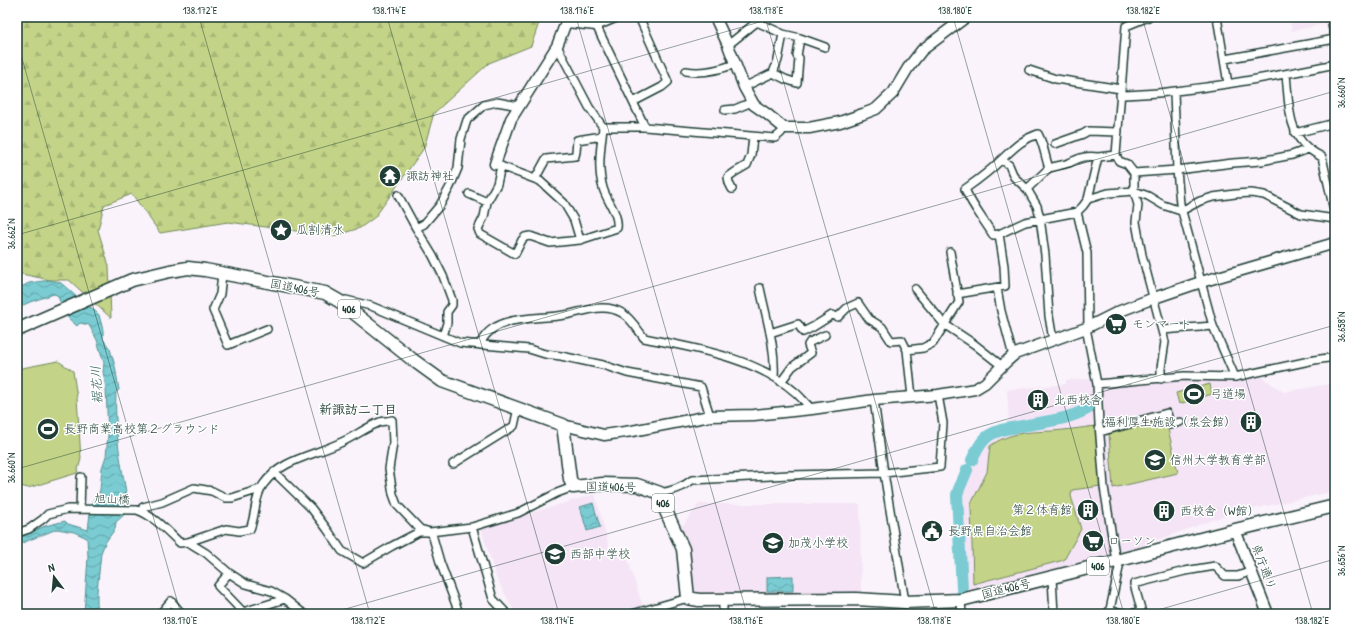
<svg xmlns="http://www.w3.org/2000/svg" width="1352" height="631" viewBox="0 0 1352 631" font-family="'Patrick Hand','Klee One',sans-serif">
<defs>
<pattern id="forest-firs" width="22" height="20" patternUnits="userSpaceOnUse"><rect width="22" height="20" fill="#c3d488"/><path d="M5 1l3.5 6h-7zM16 11l3.5 6h-7z" fill="#a7b776"/></pattern>
<pattern id="water-waves" width="16" height="10" patternUnits="userSpaceOnUse"><rect width="16" height="10" fill="#7acbd2"/><path d="M0 5q4-4 8 0t8 0" fill="none" stroke="#63a6ab"/></pattern>
</defs>
<rect width="100%" height="100%" fill="#faf3fb"/>
<filter id="ink" filterUnits="userSpaceOnUse"><feTurbulence type="fractalNoise" baseFrequency=".025" numOctaves="2"/><feDisplacementMap in="SourceGraphic" scale="8" xChannelSelector="R" yChannelSelector="G"/><feConvolveMatrix kernelMatrix="1 2 1 2 8 2 1 2 1" color-interpolation-filters="sRGB"/></filter>
<g filter="url(#ink)">
<path fill="#f4e4f6" d="M 1289,17 L 1328,17 L 1329,23 L 1292,31 Z
M 1258,375 L 1284,392 L 1335,383 L 1335,491 L 1226,515 L 1119,554 L 964,590 L 959,497 L 989,430 L 1009,424 L 1007,390 L 1066,384 L 1066,380 L 1095,379 L 1096,385 L 1177,379 Z
M 595,494 L 610,550 L 623,554 L 626,554 L 643,607 L 615,614 L 516,614 L 496,577 L 481,528 Z
M 699,504 L 860,504 L 861,596 L 704,595 L 694,590 L 691,586 L 690,556 L 680,529 Z"/>
<path fill="url(#forest-firs)" stroke="#71885e" d="M 17,17 L 541,17 L 531,46 L 489,63 L 434,113 L 424,148 L 375,217 L 360,228 L 334,236 L 228,222 L 160,233 L 132,194 L 104,205 L 98,230 L 109,266 L 111,318 L 69,280 L 50,280 L 17,273 Z"/>
<path fill="#c3d488" stroke="#71885e" d="M 58,361 L 73,371 L 77,398 L 81,459 L 77,473 L 28,488 L 17,485 L 17,369 Z
M 1210,384 L 1212,394 L 1179,404 L 1176,393 Z
M 1166,420 L 1178,473 L 1113,488 L 1109,434 Z
M 1095,426 L 1101,486 L 1072,490 L 1071,496 L 1081,529 L 1064,560 L 973,584 L 971,504 L 987,472 L 990,446 C 1009,432 1030,432 1052,431 C 1066,430 1081,428 1095,426 Z"/>
<path fill="url(#water-waves)" stroke="#569293" d="M 50,280 L 61,283 L 87,306 L 92,308 L 99,315 L 103,330 L 103,339 L 110,349 L 115,366 L 119,390 L 116,392 C 114,425 120,459 126,492 L 124,494 L 126,507 L 126,513 L 116,522 L 115,529 L 105,543 L 101,553 L 97,592 L 97,614 L 84,614 L 88,557 L 87,538 L 74,532 L 57,529 L 17,545 L 17,539 L 45,526 L 65,521 L 68,524 L 88,530 C 90,518 89,500 99,493 L 100,490 L 102,468 L 106,456 L 108,435 L 106,389 L 103,371 L 104,363 L 97,340 L 89,325 L 80,323 L 77,326 L 68,318 L 57,295 L 54,294 L 30,302 L 17,308 L 17,289 L 29,283 Z
M 593,503 L 600,527 L 587,531 L 580,507 Z
M 793,576 L 793,591 L 767,591 L 767,577 Z"/>
<g fill="none" stroke-linecap="round" stroke-linejoin="round">
<path stroke="#7acbd2" stroke-width="12" d="M 972,460 C 976,452 980,442 987,437 C 995,430 1007,429 1017,427 C 1040,422 1074,420 1093,405
M 962,589 L 957,495 L 959,489 L 967,470"/>
<g stroke="#1f3d34" stroke-width="10">
<path id="street" d="M 1148,17 L 1126,26 L 1116,155 L 1119,161 L 1127,164 L 1134,173 L 1134,191 L 1138,205 L 1136,222 L 1142,255 L 1165,342 L 1161,368 L 1161,379
M 1217,17 L 1228,84
M 596,25 L 645,127
M 783,34 L 800,38 L 825,47
M 728,45 L 763,17
M 1225,59 L 1335,39
M 1029,70 L 1056,79 L 1121,89
M 686,71 C 703,74 719,70 735,64
M 773,73 L 785,79 L 797,83 L 799,58 L 797,56 L 800,38
M 1286,75 C 1289,100 1287,132 1309,149 C 1313,152 1318,155 1322,157 L 1335,215
M 744,87 L 773,73 L 778,60 L 783,34 L 757,22
M 1174,92 L 1177,170 L 1180,204 L 1213,326 L 1235,377
M 1120,95 C 1139,94 1157,94 1175,91 C 1229,85 1282,75 1335,64
M 633,102 L 662,87 L 668,82 L 639,17
M 725,110 L 735,109 L 752,102
M 603,127 L 645,127 L 775,138 L 781,133 L 784,128
M 1295,133 L 1335,123
M 1055,144 L 1083,134 L 1088,131 L 1118,132
M 1002,160 L 1009,165 L 1014,177 L 1027,189 L 1037,206 L 1040,218 L 1045,255 L 1049,316 L 1053,340
M 495,164 L 540,181 L 564,203 L 574,220 L 580,240 L 617,228 C 619,213 607,202 603,188 C 597,168 601,147 603,127 L 589,107 L 557,46
M 501,166 L 497,184 L 487,202 L 484,217 L 478,229 L 480,234 L 515,254 L 522,240 L 525,237 L 530,236 L 550,243 L 580,240
M 1049,168 C 1056,166 1063,165 1069,163 C 1079,158 1086,155 1098,157
M 1134,173 L 1177,170 L 1233,163 L 1261,161 L 1292,155 L 1308,149
M 535,179 L 546,159 L 575,156 L 576,152 L 577,140 L 602,136
M 732,189 L 729,183 L 728,177 L 735,172 L 747,165 L 751,155 L 753,137
M 1027,189 L 1049,168 C 1045,157 1044,145 1038,134 C 1021,140 1015,147 1002,159 C 991,170 978,180 965,189 C 972,206 984,220 993,235 L 999,234 L 1025,222 L 1077,212
M 469,194 L 487,202
M 398,195 L 416,228
M 1088,199 L 1098,157 L 1116,155
M 222,273 L 220,294 L 213,310 L 228,345 L 267,329
M 760,288 C 766,317 776,348 774,377
M 997,288 L 1001,311 L 1013,356
M 915,289 L 944,324 L 974,344 L 1002,366
M 957,294 L 1005,286 L 1004,266 L 999,234
M 340,301 L 346,300 L 371,306 L 460,343 L 529,349 L 545,354 L 561,356 L 603,365 L 627,373 L 701,387 L 710,416
M 1088,327 L 1087,253 L 1077,212 L 1083,206 L 1088,199 L 1108,193 L 1134,191 L 1148,196 L 1163,205 L 1181,211 L 1200,201 L 1213,197 L 1235,194 L 1251,193 L 1264,195 L 1301,214 L 1335,219
M 1086,328 L 1097,384
M 1162,330 L 1213,326
M 770,333 L 798,324 L 803,332 L 813,327 L 832,315 L 838,317 L 847,308 L 858,303 L 869,319 L 882,327 L 891,341 L 902,340 L 907,350 L 912,397
M 443,336 L 447,323 L 447,312 L 452,305 L 452,300 L 443,276 L 433,256 L 416,228 L 424,224 L 440,205 L 450,187 L 458,168 L 461,139 L 467,120 L 484,105 L 497,102 L 519,106
M 480,345 C 492,313 538,320 565,315 C 584,312 604,302 622,313 C 631,318 638,330 644,338 C 694,348 755,357 795,392 C 801,397 806,404 812,409
M 907,350 L 923,348 L 933,343 L 959,302 L 950,252
M 781,382 L 792,367 L 811,353 L 808,345 L 810,342 L 825,335
M 874,400 L 884,473 L 905,602
M 1100,432 L 1167,413 L 1170,425 L 1180,422
M 453,464 L 514,426 L 518,408
M 274,472 L 311,508 L 327,529 L 342,551 L 363,563 L 392,546 L 419,532 L 430,532 L 472,527 L 518,513 L 557,493 L 573,487
M 660,493 C 673,491 682,488 692,480 L 789,475 L 884,473 L 940,467 L 943,423 L 938,395
M 80,509 L 81,477
M 143,512 L 143,507 L 162,502 L 194,488 L 212,491 L 226,498 L 232,498 L 260,489
M 472,527 L 493,599 L 507,614
M 17,533 L 29,529 L 43,519 L 48,514 L 68,509 L 137,510 C 154,516 167,531 180,543 L 188,542 L 206,553 L 229,573 L 246,584 L 271,591 L 285,599 L 304,614
M 188,542 L 226,529 L 239,531 L 250,529 C 256,515 254,498 263,485 C 282,458 314,456 342,442 C 355,436 367,427 380,422 C 384,421 388,421 392,420 L 393,443 L 389,469 L 393,494 L 397,505 L 420,529 L 430,532 L 432,534 L 440,562 L 459,613
M 229,573 L 218,586 L 243,612 L 285,599
M 1052,578 L 1054,614
M 961,600 L 962,614
M 1109,611 L 1132,614
M 1133,613 L 1137,613 L 1141,609 L 1134,584 L 1185,571 L 1215,566 L 1225,576 L 1238,576 L 1252,571
M 160,614 L 171,601 L 182,614
M 632,614 L 688,598
M 723,614 L 723,600
M 1109,614 L 1119,568 L 1116,561 L 1104,487 L 1099,424 L 1097,384 L 1184,376 L 1235,377 L 1314,360 L 1335,357"/>
</g>
<g stroke="#1f3d34" stroke-width="13">
<path id="secondary" d="M 715,17 L 728,45 L 744,87 L 754,105 L 767,114 L 784,128 L 809,128 L 840,122 L 863,114 L 876,109 L 893,93 L 908,68 L 922,50 L 966,17
M 567,22 L 596,25 L 615,17
M 495,164 L 511,119 L 557,46 L 568,17
M 563,425 L 604,435 L 632,431 L 710,416 L 754,415 L 812,409 L 874,400 L 938,395 L 975,389 L 985,383 L 1007,361 L 1015,354 L 1086,328 L 1120,311 L 1154,298 L 1201,282 L 1335,243
M 1235,530 L 1268,614"/>
</g>
<g stroke="#1f3d34" stroke-width="14">
<path id="primary" d="M 1333,17 L 1335,30"/>
</g>
<g stroke="#1f3d34" stroke-width="15">
<path id="highway" d="M 17,330 L 132,280 L 170,271 L 188,268 L 205,270 L 325,293 L 339,301 L 413,360 L 442,381 L 563,425 L 570,479 L 573,487 L 603,484 L 637,485 L 660,493 L 665,509 L 683,549 L 688,598 L 699,600 L 856,599 L 905,602 L 961,600 L 1116,561 L 1235,530 L 1335,506"/>
</g>
<use href="#street" stroke="#fff" stroke-width="7"/>
<use href="#secondary" stroke="#fff" stroke-width="10"/>
<use href="#primary" stroke="#fff" stroke-width="11"/>
<use href="#highway" stroke="#fff" stroke-width="12"/>
</g>
</g>
<path fill="none" stroke="#1f3d34" stroke-width="1" stroke-opacity="0.45" d="M 199,17 L 370,614M 387,17 L 559,614M 576,17 L 747,614M 765,17 L 936,614M 953,17 L 1124,614M 1142,17 L 1313,614M 1330,17 L 1335,33M 17,41 L 181,614M 17,235 L 777,17M 17,469 L 1335,91M 328,614 L 1335,325M 1144,614 L 1335,559"/>
<defs>
<g id="temple-disc" transform="scale(1.15)"><circle r="9.5" fill="#1f3d34" stroke="#fff"/><path d="M0-6L5-2H3V0L6.5 2.5H4V6H1.5V3h-3V6H-4V2.5H-6.5L-3 0V-2H-5Z" fill="#fff"/></g>
<g id="sight-disc" transform="scale(1.15)"><circle r="9.5" fill="#1f3d34" stroke="#fff"/><path d="M0-6L1.8-2.2L6-1.7L2.9 1.2L3.7 5.4L0 3.3L-3.7 5.4L-2.9 1.2L-6-1.7L-1.8-2.2Z" fill="#fff"/></g>
<g id="supermarket-disc" transform="scale(1.15)"><circle r="9.5" fill="#1f3d34" stroke="#fff"/><path d="M-6-5.5h2.5l.6 2H6L4.5 2H-2.5L-4.4-4H-6ZM-1.5 3.2a1.3 1.3 0 1 0 .1 0ZM3 3.2a1.3 1.3 0 1 0 .1 0Z" fill="#fff"/></g>
<g id="stadium-disc" transform="scale(1.15)"><circle r="9.5" fill="#1f3d34" stroke="#fff"/><path d="M0-5a6.5 5 0 1 0 0 10a6.5 5 0 1 0 0-10ZM-3.5-1.8h7v3.6h-7Z" fill="#fff"/></g>
<g id="building-disc" transform="scale(1.15)"><circle r="9.5" fill="#1f3d34" stroke="#fff"/><path d="M-4-6H4V6H1V3H-1V6H-4ZM-2.5-4.3h1.7v1.8h-1.7ZM.8-4.3h1.7v1.8H.8ZM-2.5-1h1.7V.8h-1.7ZM.8-1h1.7V.8H.8Z" fill="#fff"/></g>
<g id="university-disc" transform="scale(1.15)"><circle r="9.5" fill="#1f3d34" stroke="#fff"/><path d="M0-5L7-2L0 1L-7-2ZM-4 1L0 2.5L4 1V4Q0 6-4 4Z" fill="#fff"/></g>
<g id="civic-disc" transform="scale(1.15)"><circle r="9.5" fill="#1f3d34" stroke="#fff"/><path d="M-.6-6.5H3V-4.5H.6V-3L4-1V1h2V6H-6V1h2V-1L-.6-3ZM-1.2 2.5V6h2.4V2.5Z" fill="#fff"/></g>
<g id="school-disc" transform="scale(1.15)"><circle r="9.5" fill="#1f3d34" stroke="#fff"/><path d="M0-5L7-2L0 1L-7-2ZM-4 1L0 2.5L4 1V4Q0 6-4 4Z" fill="#fff"/></g>
</defs>
<g fill-rule="evenodd">
<use href="#temple-disc" x="390" y="176"/>
<use href="#sight-disc" x="281" y="230"/>
<use href="#supermarket-disc" x="1116" y="324"/>
<use href="#stadium-disc" x="1194" y="394"/>
<use href="#building-disc" x="1038" y="400"/>
<use href="#building-disc" x="1251" y="422"/>
<use href="#stadium-disc" x="48" y="429"/>
<use href="#university-disc" x="1155" y="460"/>
<use href="#building-disc" x="1088" y="510"/>
<use href="#building-disc" x="1164" y="511"/>
<use href="#civic-disc" x="932" y="531"/>
<use href="#supermarket-disc" x="1093" y="541"/>
<use href="#school-disc" x="773" y="543"/>
<use href="#school-disc" x="555" y="554"/>
</g>
<g text-anchor="middle" stroke-width="3" stroke-linejoin="round" paint-order="stroke">
<g fill="#fff" stroke="#627771" stroke-width="1">
<rect x="338" y="300" width="22" height="18" rx="3"/>
<rect x="652" y="494" width="22" height="18" rx="3"/>
<rect x="1087" y="557" width="22" height="18" rx="3"/>
</g>
<g font-size="11" font-weight="bold" fill="#1f3d34">
<text x="349" y="313">406</text>
<text x="663" y="507">406</text>
<text x="1098" y="570">406</text>
</g>
<g font-size="12" fill="#1f3d34" stroke="#fff" text-anchor="start">
<text x="406" y="180">諏訪神社</text>
<text x="296" y="234">瓜割清水</text>
<text x="1132" y="328">モンマート</text>
<text x="1210" y="398">弓道場</text>
<text x="1054" y="404">北西校舎</text>
<text x="1236" y="426" text-anchor="end">福利厚生施設（泉会館）</text>
<text x="64" y="433">長野商業高校第２グラウンド</text>
<text x="1170" y="464">信州大学教育学部</text>
<text x="1072" y="514" text-anchor="end">第２体育館</text>
<text x="1180" y="515">西校舎（W館）</text>
<text x="948" y="535">長野県自治会館</text>
<text x="1108" y="545">ローソン</text>
<text x="788" y="547">加茂小学校</text>
<text x="570" y="558">西部中学校</text>
</g>
<g font-size="12" fill="#1f3d34" stroke="#fff">
<text transform="translate(295 288) rotate(11)" y="4">国道406号</text>
<text transform="translate(611 487) rotate(1)" y="4">国道406号</text>
<text transform="translate(112 499) rotate(2)" y="4">旭山橋</text>
<text transform="translate(1264 567) rotate(69)" y="4">県庁通り</text>
<text transform="translate(1006 589) rotate(-14)" y="4">国道406号</text>
</g>
<g font-size="13" font-style="italic" fill="#36605c" stroke="#fff">
<text transform="translate(96 385) rotate(-94)" y="5">裾花川</text>
</g>
<g font-size="13" font-weight="bold" fill="#1f3d34" stroke="#fff">
<text x="358" y="414">新諏訪二丁目</text>
</g>
</g>
<rect width="1352" height="631" fill="none" stroke="#fff" stroke-width="44"/>
<g transform="translate(54 577) rotate(344)" stroke="#ffffff" stroke-width="3" paint-order="stroke">
<path d="M0-3L7 15L0 10L-7 15Z" fill="#1f3d34"/>
<text y="-6" font-size="11" font-weight="bold" text-anchor="middle" fill="#1f3d34">N</text>
</g>
<rect x="22" y="22" width="1308" height="587" fill="none" stroke="#1f3d34" stroke-width="1.5"/>
<g font-size="10" text-anchor="middle" fill="#1f3d34">
<text x="200" y="14">138.172°E</text>
<text x="389" y="14">138.174°E</text>
<text x="577" y="14">138.176°E</text>
<text x="766" y="14">138.178°E</text>
<text x="955" y="14">138.180°E</text>
<text x="1143" y="14">138.182°E</text>
<text transform="translate(1341 93) rotate(-90)" y="4">36.660°N</text>
<text transform="translate(11 234) rotate(-90)" y="4">36.662°N</text>
<text transform="translate(1341 327) rotate(-90)" y="4">36.658°N</text>
<text transform="translate(11 468) rotate(-90)" y="4">36.660°N</text>
<text transform="translate(1341 561) rotate(-90)" y="4">36.656°N</text>
<text x="180" y="624">138.170°E</text>
<text x="368" y="624">138.172°E</text>
<text x="557" y="624">138.174°E</text>
<text x="746" y="624">138.176°E</text>
<text x="934" y="624">138.178°E</text>
<text x="1123" y="624">138.180°E</text>
<text x="1312" y="624">138.182°E</text>
</g>
</svg>
